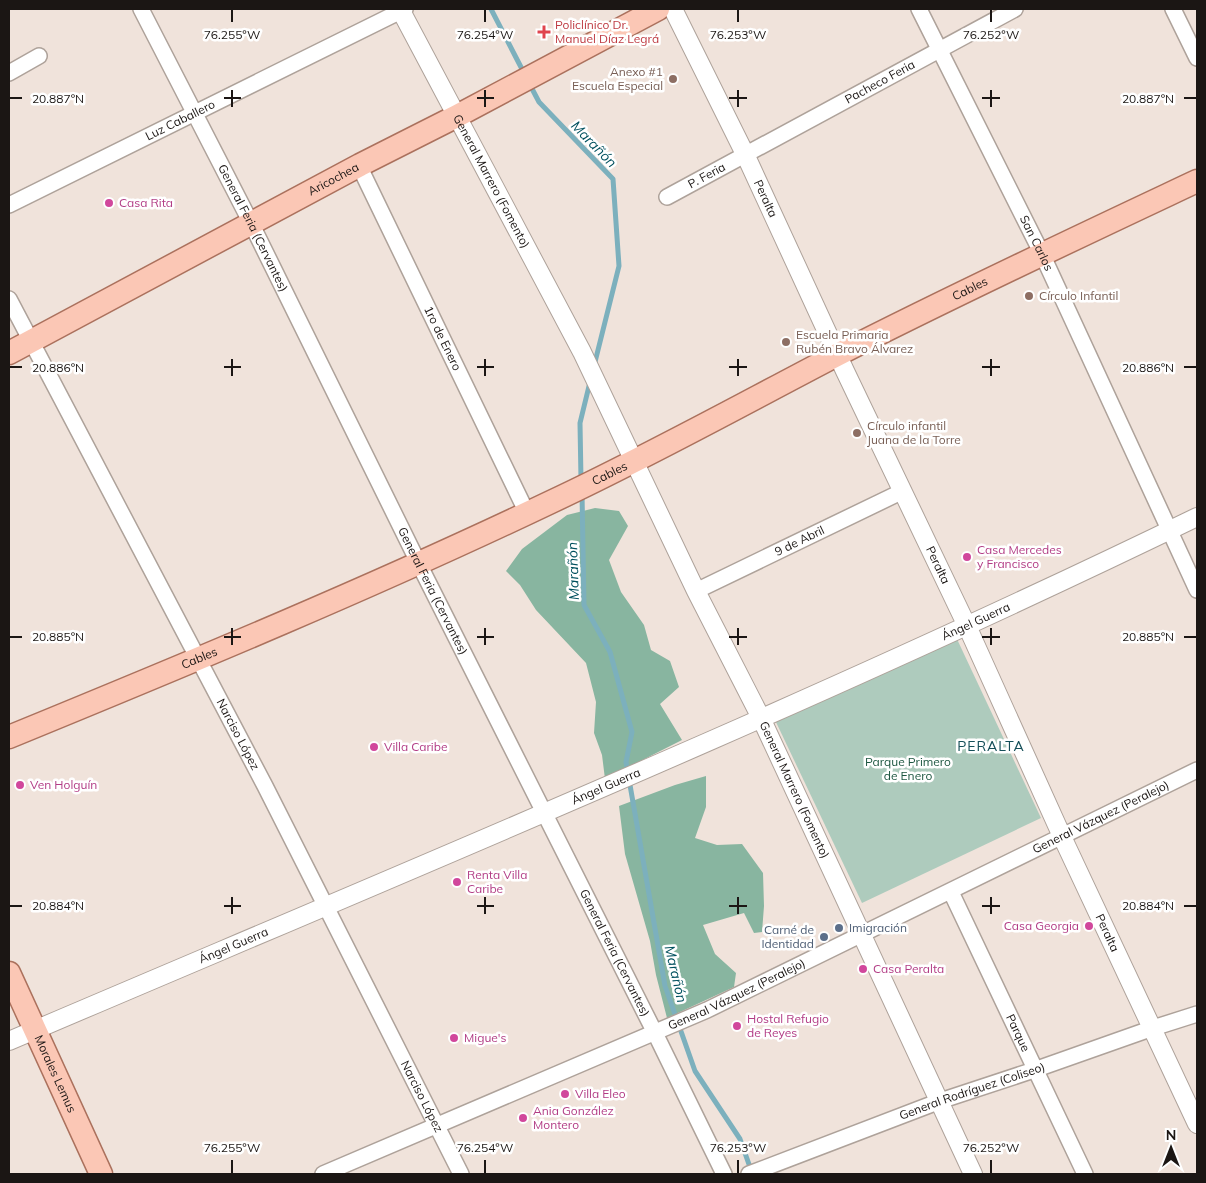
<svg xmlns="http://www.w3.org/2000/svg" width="1206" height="1183" viewBox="0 0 1206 1183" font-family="Mulish,sans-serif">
<rect width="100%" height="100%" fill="#f0e3db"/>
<path fill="#aecbbd" d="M 956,637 L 1041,818 L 862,903 L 775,720 Z"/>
<path fill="#88b5a0" d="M 595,508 L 619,511 L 628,526 L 609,560 L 621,592 L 644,625 L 651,650 L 670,661 L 679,687 L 660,704 L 682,740 L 605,779 L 602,755 L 594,733 L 596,702 L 586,663 L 536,610 L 520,585 L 506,571 L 522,549 L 567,515 Z
M 706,776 L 706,807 L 695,838 L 717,845 L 742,844 L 763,873 L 764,906 L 762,932 L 754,933 L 744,913 L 703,925 L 715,954 L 736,973 L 734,987 L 667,1018 L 656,975 L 650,941 L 625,854 L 619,806 L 675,785 Z"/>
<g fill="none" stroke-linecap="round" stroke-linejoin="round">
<path stroke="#7cb0bd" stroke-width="5" d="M 491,9 L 524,73
M 529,83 L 539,102 L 613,179 L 619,266 L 594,366
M 581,480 L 580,423 L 590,382
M 582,493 L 584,605 L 610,652 L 632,732 L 626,762 L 665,986 L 695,1071 L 740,1139 L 751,1170"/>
<g stroke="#aea29a" stroke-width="18">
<g id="minor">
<path id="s1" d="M 141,9 L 251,223 L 419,564 L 655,1033 L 724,1174"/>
<path id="s2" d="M 919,9 L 1042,254 L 1197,590"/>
<path d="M 1173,9 L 1197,58"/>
<path d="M 9,73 L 39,56"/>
<path id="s3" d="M 360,165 L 364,176 L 527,513"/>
<path id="s4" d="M 667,197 L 1015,9"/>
<path id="s5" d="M 9,205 L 405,9"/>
<path id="s6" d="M 9,299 L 265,786 L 461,1174"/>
<path id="s7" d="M 696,591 L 903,491"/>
<path id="s8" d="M 951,892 L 1085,1174"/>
<path id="s9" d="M 323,1174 L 707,1010 L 1197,770"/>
<path id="s10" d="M 749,1174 L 940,1101 L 1034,1070 L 1153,1028 L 1197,1014"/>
</g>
</g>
<g stroke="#aea29a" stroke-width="20">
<g id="tertiary">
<path id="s11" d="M 400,9 L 582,352 L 696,591 L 761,718 L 973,1174"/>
<path id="s12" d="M 673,9 L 745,154 L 845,371 L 967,626 L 1065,843 L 1197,1124"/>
<path id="s13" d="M 9,1041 C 407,871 808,706 1197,517"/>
</g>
</g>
<g stroke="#ab715d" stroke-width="25">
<g id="primary">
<path id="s14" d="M 9,353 L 360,165 L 457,116 L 658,9"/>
<path id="s15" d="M 9,737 C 192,662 375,586 553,501 C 649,456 741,405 835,356 C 954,295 1076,238 1197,181"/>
<path id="s16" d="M 9,973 L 101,1174"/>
</g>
</g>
<use href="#minor" stroke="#fff" stroke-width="15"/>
<use href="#tertiary" stroke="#fff" stroke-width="18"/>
<use href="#primary" stroke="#fbc7b5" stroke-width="22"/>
</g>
<path fill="none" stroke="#1b1614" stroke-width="2" d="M 232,10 L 232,22M 485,10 L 485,22M 738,10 L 738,22M 991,10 L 991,22M 232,90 L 232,107M 485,90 L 485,107M 738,90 L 738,107M 991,90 L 991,107M 10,98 L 22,98M 224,98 L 241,98M 477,98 L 494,98M 729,98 L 747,98M 982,98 L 1000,98M 1184,98 L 1196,98M 232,359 L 232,376M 485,359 L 485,376M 738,359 L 738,376M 991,359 L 991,376M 10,367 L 22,367M 224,367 L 241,367M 477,367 L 494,367M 729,367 L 747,367M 982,367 L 1000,367M 1184,367 L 1196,367M 232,628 L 232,645M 485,628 L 485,645M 738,628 L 738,645M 991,628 L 991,645M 10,637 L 22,637M 224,637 L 241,637M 477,637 L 494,637M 729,637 L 747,637M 982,637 L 1000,637M 1184,637 L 1196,637M 232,897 L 232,914M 485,897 L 485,914M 738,897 L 738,914M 991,897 L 991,914M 10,906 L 22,906M 224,906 L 241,906M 477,906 L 494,906M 729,906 L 747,906M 982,906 L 1000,906M 1184,906 L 1196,906M 232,1160 L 232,1173M 485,1160 L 485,1173M 738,1160 L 738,1173M 991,1160 L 991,1173"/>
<path fill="#e0444e" stroke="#fff" stroke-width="2" d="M541.5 24.5h5v5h5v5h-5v5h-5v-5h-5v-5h5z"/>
<g fill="#8d6e63" stroke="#fff" stroke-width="2">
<circle cx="673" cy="79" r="5"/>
<circle cx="1029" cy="296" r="5"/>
<circle cx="786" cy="342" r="5"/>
<circle cx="857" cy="433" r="5"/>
</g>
<g fill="#d1479c" stroke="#fff" stroke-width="2">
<circle cx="109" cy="203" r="5"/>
<circle cx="967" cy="557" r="5"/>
<circle cx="374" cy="747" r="5"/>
<circle cx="20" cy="785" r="5"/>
<circle cx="457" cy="882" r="5"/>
<circle cx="1089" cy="926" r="5"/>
<circle cx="863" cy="969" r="5"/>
<circle cx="737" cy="1026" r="5"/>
<circle cx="454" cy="1038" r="5"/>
<circle cx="565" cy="1094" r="5"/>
<circle cx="523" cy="1118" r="5"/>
</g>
<g fill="#5c6f8a" stroke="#fff" stroke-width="2">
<circle cx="839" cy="928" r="5"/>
<circle cx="824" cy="937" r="5"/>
</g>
<g text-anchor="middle" stroke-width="5" stroke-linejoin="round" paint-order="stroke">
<g font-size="12" fill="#be3a42" stroke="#fff" text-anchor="start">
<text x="555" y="29">Policlínico Dr.<tspan x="555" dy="14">Manuel Díaz Legrá</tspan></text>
</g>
<g font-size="12" fill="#785e54" stroke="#fff" text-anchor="start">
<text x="663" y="76" text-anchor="end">Anexo #1<tspan x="663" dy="14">Escuela Especial</tspan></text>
<text x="1039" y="300">Círculo Infantil</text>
<text x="796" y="339">Escuela Primaria<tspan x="796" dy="14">Rubén Bravo Álvarez</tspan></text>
<text x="867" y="430">Círculo infantil<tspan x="867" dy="14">Juana de la Torre</tspan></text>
</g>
<g font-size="12" fill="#1b1614" stroke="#fff">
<text dy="4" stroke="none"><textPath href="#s4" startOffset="242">Pacheco Feria</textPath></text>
<text dy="4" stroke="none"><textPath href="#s5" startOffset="191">Luz Caballero</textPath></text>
<text dy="4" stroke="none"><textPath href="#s4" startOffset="45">P. Feria</textPath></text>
<text dy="4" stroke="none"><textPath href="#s14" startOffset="368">Aricochea</textPath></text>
<text dy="4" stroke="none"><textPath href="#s11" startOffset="195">General Marrero (Fomento)</textPath></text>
<text dy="4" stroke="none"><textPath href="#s12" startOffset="211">Peralta</textPath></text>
<text dy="4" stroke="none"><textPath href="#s1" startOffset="246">General Feria (Cervantes)</textPath></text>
<text dy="4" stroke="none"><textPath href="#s2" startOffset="262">San Carlos</textPath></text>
<text dy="4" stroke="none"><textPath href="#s15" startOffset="1061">Cables</textPath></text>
<text dy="4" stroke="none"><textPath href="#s3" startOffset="192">1ro de Enero</textPath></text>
<text dy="4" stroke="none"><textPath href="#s15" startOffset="656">Cables</textPath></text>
<text dy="4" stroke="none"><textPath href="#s7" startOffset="115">9 de Abril</textPath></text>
<text dy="4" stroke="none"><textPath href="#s12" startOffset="616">Peralta</textPath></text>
<text dy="4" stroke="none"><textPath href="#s1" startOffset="651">General Feria (Cervantes)</textPath></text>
<text dy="4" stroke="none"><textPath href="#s13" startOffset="1054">Ángel Guerra</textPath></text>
<text dy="4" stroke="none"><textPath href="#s15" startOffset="206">Cables</textPath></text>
<text dy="4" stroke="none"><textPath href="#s6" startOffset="492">Narciso López</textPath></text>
<text dy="4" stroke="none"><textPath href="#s13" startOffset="649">Ángel Guerra</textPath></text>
<text dy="4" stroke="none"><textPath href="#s11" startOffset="875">General Marrero (Fomento)</textPath></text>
<text dy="4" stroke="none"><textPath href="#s9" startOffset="856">General Vázquez (Peralejo)</textPath></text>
<text dy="4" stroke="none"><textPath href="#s12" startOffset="1021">Peralta</textPath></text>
<text dy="4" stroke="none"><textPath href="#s13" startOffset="244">Ángel Guerra</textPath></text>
<text dy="4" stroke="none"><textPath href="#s1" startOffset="1056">General Feria (Cervantes)</textPath></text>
<text dy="4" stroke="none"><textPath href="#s9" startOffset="451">General Vázquez (Peralejo)</textPath></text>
<text dy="4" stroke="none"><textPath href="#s8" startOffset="156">Parque</textPath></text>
<text dy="4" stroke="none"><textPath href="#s16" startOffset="111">Morales Lemus</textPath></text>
<text dy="4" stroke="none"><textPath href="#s10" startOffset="238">General Rodríguez (Coliseo)</textPath></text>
<text dy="4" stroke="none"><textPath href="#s6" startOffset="898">Narciso López</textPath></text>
</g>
<g font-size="12" fill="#b23c85" stroke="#fff" text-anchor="start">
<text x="119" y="207">Casa Rita</text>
<text x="977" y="554">Casa Mercedes<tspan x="977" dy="14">y Francisco</tspan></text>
<text x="384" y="751">Villa Caribe</text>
<text x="30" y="789">Ven Holguín</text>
<text x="467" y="879">Renta Villa<tspan x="467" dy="14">Caribe</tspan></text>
<text x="1079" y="930" text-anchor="end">Casa Georgia</text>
<text x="873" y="973">Casa Peralta</text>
<text x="747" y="1023">Hostal Refugio<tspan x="747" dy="14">de Reyes</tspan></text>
<text x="464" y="1042">Migue's</text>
<text x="575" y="1098">Villa Eleo</text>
<text x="533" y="1115">Ania González<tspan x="533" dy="14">Montero</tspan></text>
</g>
<g font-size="12" fill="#1d5640" stroke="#fff">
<text x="908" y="766">Parque Primero<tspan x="908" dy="14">de Enero</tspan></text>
</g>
<g font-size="12" fill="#4e5e75" stroke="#fff" text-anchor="start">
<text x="849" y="932">Imigración</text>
<text x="814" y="934" text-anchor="end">Carné de<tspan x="814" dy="14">Identidad</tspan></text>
</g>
<g font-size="14" font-style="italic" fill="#00505e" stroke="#fff">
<text transform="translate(594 144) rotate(46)" y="5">Marañón</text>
<text transform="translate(573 571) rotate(-92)" y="5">Marañón</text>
<text transform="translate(676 974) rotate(77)" y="5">Marañón</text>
</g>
<g font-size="14" letter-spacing="1" fill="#154f59" stroke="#fff">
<text x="991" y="751">PERALTA</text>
</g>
</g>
<g font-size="12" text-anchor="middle" fill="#1b1614" stroke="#fff" stroke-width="5" stroke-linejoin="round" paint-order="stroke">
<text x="232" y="39">76.255°W</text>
<text x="485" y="39">76.254°W</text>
<text x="738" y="39">76.253°W</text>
<text x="991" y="39">76.252°W</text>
<text x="58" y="103">20.887°N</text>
<text x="1148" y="103">20.887°N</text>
<text x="58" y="372">20.886°N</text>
<text x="1148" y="372">20.886°N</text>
<text x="58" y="641">20.885°N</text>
<text x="1148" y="641">20.885°N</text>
<text x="58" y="910">20.884°N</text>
<text x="1148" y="910">20.884°N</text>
<text x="232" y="1152">76.255°W</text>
<text x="485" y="1152">76.254°W</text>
<text x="738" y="1152">76.253°W</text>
<text x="991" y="1152">76.252°W</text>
</g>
<rect width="1206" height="1183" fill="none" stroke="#1b1614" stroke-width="20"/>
<g transform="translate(1171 1148)" stroke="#ffffff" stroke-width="4" paint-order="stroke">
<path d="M0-4L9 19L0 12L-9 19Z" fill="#1b1614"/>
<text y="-8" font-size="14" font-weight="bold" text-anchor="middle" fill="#1b1614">N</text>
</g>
</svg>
